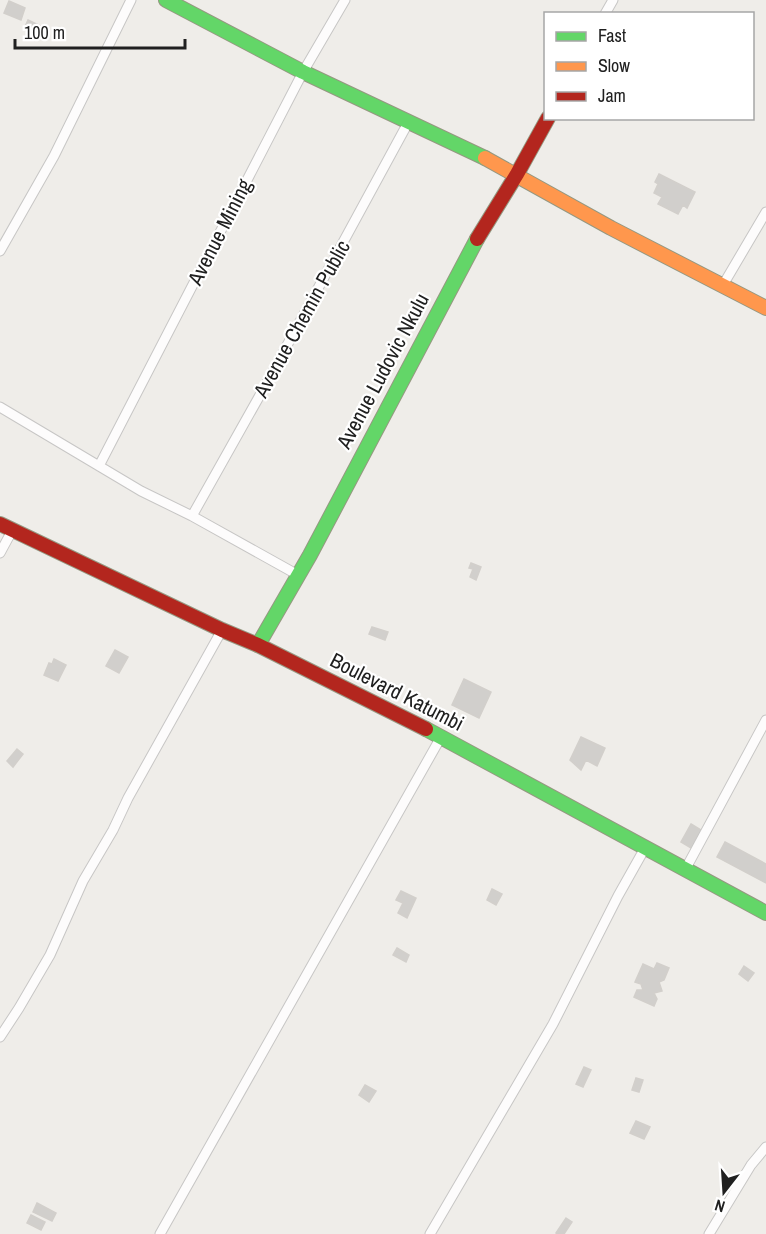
<svg xmlns="http://www.w3.org/2000/svg" width="766" height="1234" viewBox="0 0 766 1234" font-family="'Archivo Narrow',sans-serif">
<rect width="100%" height="100%" fill="#efede9"/>
<path fill="#d1cfcc" stroke="#d2cfcb" stroke-width="1.5" d="M 9,1 L 25,8 L 21,20 L 4,13 Z
M 28,20 L 45,28 L 41,37 L 24,29 Z
M 659,174 L 695,192 L 687,208 L 683,205 L 678,214 L 658,204 L 662,197 L 654,193 L 658,184 L 655,182 Z
M 471,563 L 481,567 L 476,580 L 470,577 L 473,569 L 469,568 Z
M 372,627 L 388,632 L 385,640 L 369,634 Z
M 115,650 L 128,657 L 119,673 L 106,666 Z
M 54,659 L 66,665 L 58,681 L 44,675 L 49,663 L 52,664 Z
M 464,679 L 491,692 L 479,718 L 452,705 Z
M 581,737 L 605,748 L 597,766 L 586,760 L 581,770 L 570,760 Z
M 17,749 L 23,754 L 13,767 L 7,761 Z
M 691,824 L 701,830 L 691,848 L 681,842 Z
M 725,842 L 766,864 L 766,883 L 717,857 Z
M 492,889 L 502,894 L 496,905 L 487,900 Z
M 401,891 L 416,898 L 407,918 L 398,913 L 403,903 L 396,900 Z
M 397,948 L 409,955 L 406,962 L 393,955 Z
M 657,963 L 669,968 L 664,980 L 659,982 L 662,991 L 654,993 L 657,999 L 654,1006 L 634,997 L 637,990 L 643,990 L 641,984 L 635,982 L 643,964 L 654,969 Z
M 744,966 L 754,973 L 748,981 L 739,974 Z
M 584,1067 L 591,1070 L 583,1087 L 576,1084 Z
M 636,1078 L 643,1080 L 639,1092 L 632,1090 Z
M 365,1085 L 376,1091 L 369,1102 L 359,1095 Z
M 636,1121 L 650,1127 L 644,1139 L 630,1133 Z
M 37,1203 L 56,1213 L 52,1221 L 33,1212 Z
M 31,1215 L 45,1222 L 41,1230 L 27,1223 Z
M 566,1218 L 572,1222 L 564,1234 L 558,1234 L 556,1233 Z"/>
<g fill="none" stroke-linecap="round" stroke-linejoin="round">
<g stroke="#c7c6c5" stroke-width="11">
<path id="street" d="M 605,14 L 613,0
M 0,251 L 54,156 L 131,0
M 723,285 L 766,212
M 0,407 L 141,491 L 192,516 L 298,575
M 99,466 L 303,72 L 345,0
M 192,516 L 260,395 L 409,121
M 0,553 L 13,529
M 685,870 L 766,720
M 0,1037 L 19,1008 L 50,955 L 83,881 L 113,830 L 128,798 L 222,630
M 160,1234 L 441,737
M 430,1234 L 553,1024 L 618,896 L 645,848
M 709,1234 L 751,1165 L 766,1147"/>
</g>
<g stroke="#959881" stroke-width="16">
<path id="fast" d="M 166,0 L 303,72 L 485,158
M 258,645 L 310,555 L 477,239
M 426,729 L 766,913"/>
</g>
<g stroke="#959881" stroke-width="16">
<path id="slow" d="M 485,158 L 611,228 L 766,308"/>
</g>
<g stroke="#959881" stroke-width="16">
<path id="jam" d="M 477,239 L 517,174 L 548,118
M 0,524 L 222,630 L 258,645 L 426,729"/>
</g>
<use href="#street" stroke="#fdfcfc" stroke-width="9"/>
<use href="#fast" stroke="#63d668" stroke-width="14"/>
<use href="#slow" stroke="#ff974d" stroke-width="14"/>
<use href="#jam" stroke="#b3261e" stroke-width="14"/>
</g>
<g text-anchor="middle" stroke-width="4.5" stroke-linejoin="round" paint-order="stroke">
<g font-size="21" fill="#202020" stroke="#fff">
<text transform="translate(220 232) rotate(-63)" y="7">Avenue Mining</text>
<text transform="translate(302 319) rotate(-61)" y="7">Avenue Chemin Public</text>
<text transform="translate(383 371) rotate(-62)" y="7">Avenue Ludovic Nkulu</text>
<text transform="translate(397 692) rotate(27)" y="7">Boulevard Katumbi</text>
</g>
</g>
<rect x="544" y="12" width="210" height="108" fill="#ffffff" stroke="#a6a6a6" stroke-width="1.5"/>
<rect x="556" y="32" width="30" height="9" fill="#63d668" stroke="#a6a6a6" stroke-width="1.5"/>
<text x="598" y="42" font-size="18" fill="#202020">Fast</text>
<rect x="556" y="62" width="30" height="9" fill="#ff974d" stroke="#a6a6a6" stroke-width="1.5"/>
<text x="598" y="72" font-size="18" fill="#202020">Slow</text>
<rect x="556" y="92" width="30" height="9" fill="#b3261e" stroke="#a6a6a6" stroke-width="1.5"/>
<text x="598" y="102" font-size="18" fill="#202020">Jam</text>
<g transform="translate(724 1192) rotate(197)" stroke="#ffffff" stroke-width="4.5" paint-order="stroke">
<path d="M0-4.5L10 22L0 15L-10 22Z" fill="#202020"/>
<text y="-9" font-size="16" font-weight="bold" text-anchor="middle" fill="#202020">N</text>
</g>
<path d="M15 39v9h170v-9" fill="none" stroke="#202020" stroke-width="3"/>
<text x="24" y="39" font-size="18" fill="#202020" stroke="#ffffff" stroke-width="4.5" paint-order="stroke">100 m</text>
</svg>
